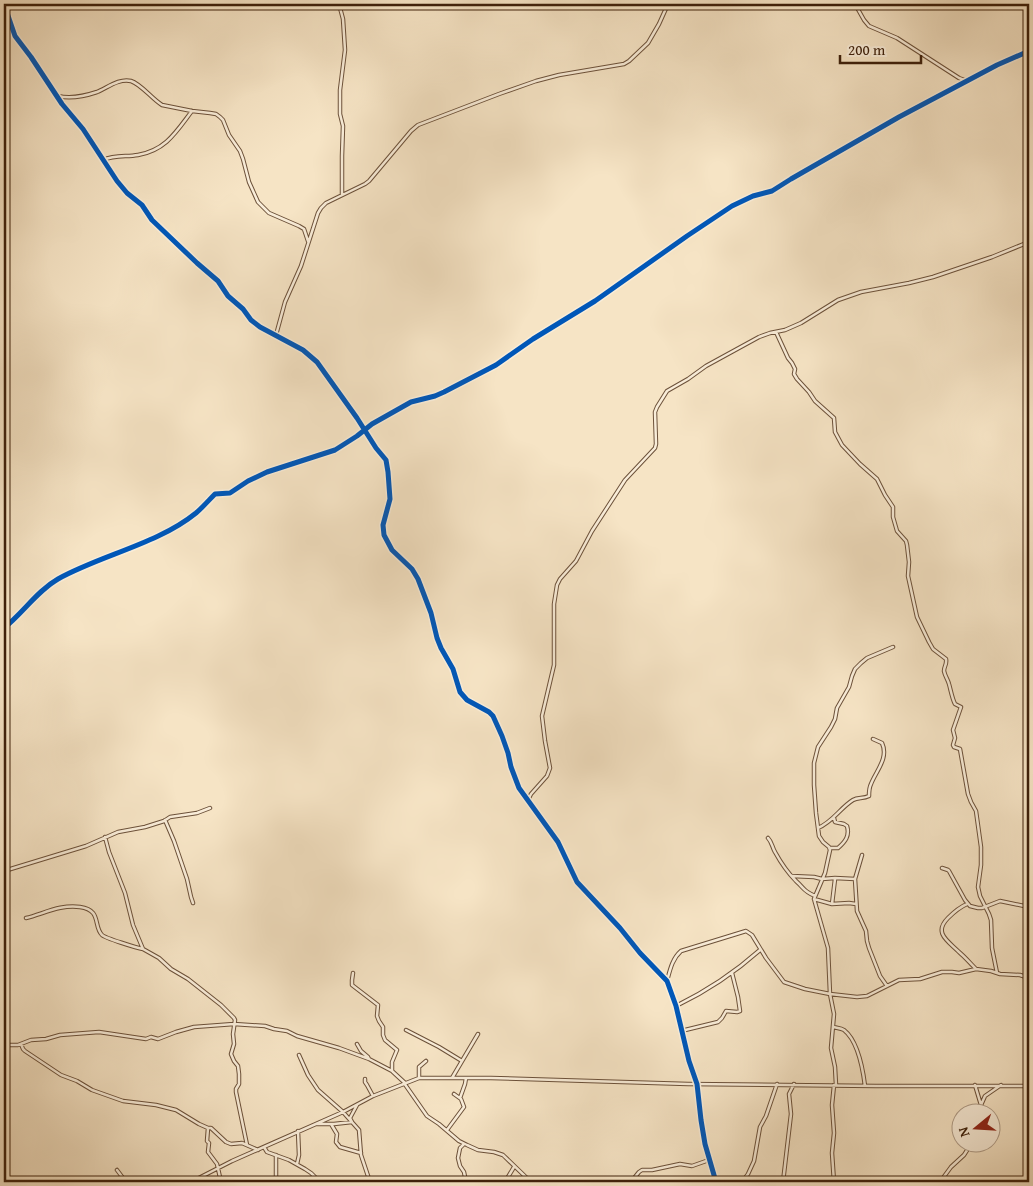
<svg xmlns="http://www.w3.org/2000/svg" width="1033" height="1186" viewBox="0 0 1033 1186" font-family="'Gentium Book Plus',serif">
<rect width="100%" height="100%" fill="#f6e4c5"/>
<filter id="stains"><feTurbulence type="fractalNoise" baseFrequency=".004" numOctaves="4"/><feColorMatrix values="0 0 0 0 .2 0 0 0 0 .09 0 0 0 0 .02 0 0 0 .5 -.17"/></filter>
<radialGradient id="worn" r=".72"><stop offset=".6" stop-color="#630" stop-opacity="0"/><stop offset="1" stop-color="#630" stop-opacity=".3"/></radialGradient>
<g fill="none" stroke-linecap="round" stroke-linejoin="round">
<g stroke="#6c513a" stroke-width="4.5">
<path id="street" d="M 4,4 L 15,36 L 31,57 L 62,104 L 83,129 L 117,181 L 127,193 L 142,205 L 152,220 L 197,263 L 218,281 L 228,296 L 243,309 L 251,320 L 260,327 L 303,350 L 317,362 L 357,418 L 376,448 L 386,460 L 388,472 L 390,499 L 383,525 L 384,535 L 392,550 L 412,569 L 418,579 L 431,613 L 437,638 L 441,648 L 453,669 L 460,692 L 467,700 L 489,712 L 493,716 L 502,736 L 508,753 L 511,767 L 519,788 L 558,842 L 577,882 L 620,928 L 640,953 L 667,981 L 676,1006 L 689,1061 L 697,1084 L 701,1120 L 705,1144 L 716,1182
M 339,4 L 343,19 L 345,50 L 340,90 L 340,114 L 343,126 L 342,156 L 342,195
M 855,4 L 864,20 L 869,26 L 897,38 L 959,78 L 967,81
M 58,96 C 70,99 85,96 97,92 C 107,88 119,78 131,81 C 141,84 152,99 162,105 L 192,111 L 210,113 L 216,114 L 220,117 L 223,120 L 229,135 L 240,151 L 243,159 L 249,182 L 258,202 L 269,213 L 299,226 L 304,229 L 308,241
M 103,160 C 115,155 126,157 138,155 C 166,150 176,132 192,111
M 776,332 L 788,358 L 792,363 L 795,369 L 794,374 L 797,379 L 809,392 L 815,401 L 834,418 L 835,432 L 842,445 L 860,464 L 877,479 L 885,495 L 893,507 L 893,517 L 897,531 L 906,541 L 907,545 L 909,562 L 908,576 L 917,617 L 929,642 L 933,649 L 946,659 C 947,665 944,666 944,671 C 945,676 948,680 949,684 C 951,691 952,698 955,704 L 961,707 L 953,730 L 955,738 L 953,745 L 954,747 L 960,749 L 968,794 L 971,802 L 976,811 L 981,847 L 981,865 L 978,887 L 980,896 L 989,914 L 991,920 L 992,948 L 997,973
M 276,335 L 285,302 L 301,266 L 318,213 L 321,208 L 326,203 L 365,184 L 369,181 L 411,131 L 418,125 L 499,94 L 536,81 L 559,75 L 624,64 L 629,61 L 648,43 L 659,24 L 668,4
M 4,628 C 23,613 37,591 58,579 C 101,555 158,544 196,513 C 203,507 209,500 215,494 L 230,493 L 248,481 L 267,472 L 335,450 L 357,436 L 372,424 L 411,402 L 435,396 L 444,392 L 496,365 L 533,339 L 595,301 L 687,236 L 732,206 L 753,196 L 772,191 L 791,179 L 899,117 L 997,65 L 1029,51
M 528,800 L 531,794 L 547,776 L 550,768 L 545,741 L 542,716 L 554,665 L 554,604 L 557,585 L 560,579 L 576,561 L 592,531 L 625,480 L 655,448 L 656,444 L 655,412 L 657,407 L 667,391 L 688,379 L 706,366 L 759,337 L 770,333 L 785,330 L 801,323 L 838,300 L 861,292 L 909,283 L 933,277 L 992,257 L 1029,242
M 165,820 L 174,841 L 187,879 L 191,897 L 193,903
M 818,828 C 833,822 840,808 853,800 C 858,797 863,799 869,796 C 869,792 869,788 871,784 C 876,771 889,758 882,743 L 873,739
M 105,837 L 109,852 L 125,893 L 133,925 L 143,949 L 159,958 L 171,969 L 188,979 L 221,1005 L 234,1018 L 235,1020 L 233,1034 L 234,1044 L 231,1054 L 234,1061 L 238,1066 L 239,1074 L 239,1084 L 236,1089 L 236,1092 L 247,1145
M 768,838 C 772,842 772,847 775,852 C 781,863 787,872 796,881 C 805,889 803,891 815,896
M 830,848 L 838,848 C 845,842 850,836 847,826 L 844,824 L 835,822 L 834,818
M 862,855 L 855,879 L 857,911 L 866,931 L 867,941 L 869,948 L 880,976 L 887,986
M 942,868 L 948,870 L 949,871 L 965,900 L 970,906 L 978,908 L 982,908 L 1000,901 L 1029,907
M 4,871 L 86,846 L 118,832 L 145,827 L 164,821 L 170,817 L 197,813 L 210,808
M 792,876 L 814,877 L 822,879 L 835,878 L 855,879
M 814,899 L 832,904 L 849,903 L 856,904
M 832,904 L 835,879
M 967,904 C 960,907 954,912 948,918 C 933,933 948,941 959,952 C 965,957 970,963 976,969
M 26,918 C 43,914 61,904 80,907 C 102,910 93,926 102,935 C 105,938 137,948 143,949
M 353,973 L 352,980 L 352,985 L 378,1005 L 377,1016 L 379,1021 L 383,1027 L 383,1035 L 385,1040 L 397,1050 L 392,1062 L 392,1071
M 667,981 C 670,970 672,959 681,951 L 746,931 L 752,935 L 766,958 L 784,982 L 805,989 L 830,994 L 857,997 L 867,996 L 899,980 L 920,979 L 942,972 L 952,972 L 959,973 L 976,969 L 991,971 L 1000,974 L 1020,975 L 1029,978
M 676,1006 C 709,990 733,974 760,950
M 833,1027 C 837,1028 841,1028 844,1030 C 858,1041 863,1070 865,1086
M 406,1030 L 439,1047 L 462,1061
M 681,1031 L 718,1022 L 722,1018 L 726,1011 L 737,1012 L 740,1011 L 738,997 L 732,973
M 21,1044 L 23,1049 L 25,1051 L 61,1075 L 77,1081 L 92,1090 L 123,1101 L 156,1105 L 176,1110 L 199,1124 L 208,1128 L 211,1128 L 226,1142 L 231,1144 L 242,1143 L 258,1150
M 357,1044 L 361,1051 L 368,1057 L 369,1059
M 4,1045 L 18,1045 L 31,1040 L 46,1039 L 60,1035 L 99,1032 L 146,1039 L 151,1037 L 158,1039 L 176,1032 L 194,1027 L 234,1024 L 265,1026 L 274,1029 L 287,1031 L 297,1036 L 339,1048 L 369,1059 L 392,1071 L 405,1083
M 299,1055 L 308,1075 L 318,1090 L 343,1112 L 359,1130 L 361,1155 L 370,1182
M 419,1078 L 419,1067 L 426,1061
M 452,1078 L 478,1034
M 365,1079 L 365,1082 L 367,1085 L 373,1096
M 404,1083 L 427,1116 L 439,1124 L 459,1141 L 467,1145 L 478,1150 L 494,1152 L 503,1155 L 531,1182
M 834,1085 L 832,1105 L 834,1133 L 832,1153 L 834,1182
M 836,1085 L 835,1067 L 831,1048 L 834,1014 L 830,994 L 828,948 L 814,899 L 825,873 L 830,850 L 829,847 L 823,842 L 819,836 L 816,813 L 814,785 L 814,763 L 818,747 L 831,727 L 835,719 L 837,708 L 849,687 L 852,676 L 855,669 L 861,663 L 867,658 L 893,647
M 975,1085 L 981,1105
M 460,1098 L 465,1084 L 466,1078
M 977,1114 L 985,1096 L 1001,1085
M 316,1124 L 334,1124 L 352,1122 L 350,1118 L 357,1105
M 331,1124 L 337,1134 L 336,1142 L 340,1147 L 361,1153
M 208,1128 L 207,1141 L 209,1143 L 208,1152 L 217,1164 L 221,1182
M 447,1130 L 464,1107 L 461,1099 L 454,1094
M 464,1144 L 460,1148 L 458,1158 L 460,1166 L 464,1172 L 466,1182
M 264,1147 L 267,1152 L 289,1160 L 305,1169 L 311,1173 L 320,1182
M 297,1164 L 299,1155 L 298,1131
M 117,1170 L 126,1182
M 191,1182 L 232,1161 L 343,1112 L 373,1096 L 419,1078 L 491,1078 L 688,1084 L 876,1086 L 1029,1086
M 276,1182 L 276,1155
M 505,1182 L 514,1167
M 631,1182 L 639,1172 L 642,1170 L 652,1170 L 680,1164 L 692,1166 L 709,1160
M 742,1182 L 748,1174 L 754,1161 L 760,1127 L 766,1116 L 777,1084
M 783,1182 L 791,1114 L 789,1094 L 794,1084
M 940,1182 L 951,1167 L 964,1155 L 971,1144"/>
</g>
<use href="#street" stroke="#f9edd9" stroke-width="2.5"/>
<g stroke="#f9edd9" stroke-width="8">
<path id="cycleway" d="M 4,4 L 15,36 L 31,57 L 62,104 L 83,129 L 117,181 L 127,193 L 142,205 L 152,220 L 197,263 L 218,281 L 228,296 L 243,309 L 251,320 L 260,327 L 303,350 L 317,362 L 357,418 L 376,448 L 386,460 L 388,472 L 390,499 L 383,525 L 384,535 L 392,550 L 412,569 L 418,579 L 431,613 L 437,638 L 441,648 L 453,669 L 460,692 L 467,700 L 489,712 L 493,716 L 502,736 L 508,753 L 511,767 L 519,788 L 558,842 L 577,882 L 620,928 L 640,953 L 667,981 L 676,1006 L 689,1061 L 697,1084 L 701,1120 L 705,1144 L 716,1182
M 4,628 C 23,613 37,591 58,579 C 101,555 158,544 196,513 C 203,507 209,500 215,494 L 230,493 L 248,481 L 267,472 L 335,450 L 357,436 L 372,424 L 411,402 L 435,396 L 444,392 L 496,365 L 533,339 L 595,301 L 687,236 L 732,206 L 753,196 L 772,191 L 791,179 L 899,117 L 997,65 L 1029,51"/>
</g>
<use href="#cycleway" stroke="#0057b8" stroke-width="5"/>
</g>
<rect width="1033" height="1186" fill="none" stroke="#f6e4c5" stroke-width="20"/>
<rect x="5" y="5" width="1023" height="1176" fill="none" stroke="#3e200b" stroke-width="2.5"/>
<rect x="10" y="10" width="1013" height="1166" fill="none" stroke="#3e200b"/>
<g transform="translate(976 1128) rotate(252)"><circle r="24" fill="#f9edd9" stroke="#ae9b87"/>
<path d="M0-4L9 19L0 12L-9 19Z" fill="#8f2418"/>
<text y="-8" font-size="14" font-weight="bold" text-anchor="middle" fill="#3e200b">N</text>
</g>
<path d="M840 55v8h81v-8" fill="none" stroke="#3e200b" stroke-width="2.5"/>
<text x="848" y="55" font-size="15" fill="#3e200b" stroke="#f9edd9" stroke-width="4" paint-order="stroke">200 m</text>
<rect width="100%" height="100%" filter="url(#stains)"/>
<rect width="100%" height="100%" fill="url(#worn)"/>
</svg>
